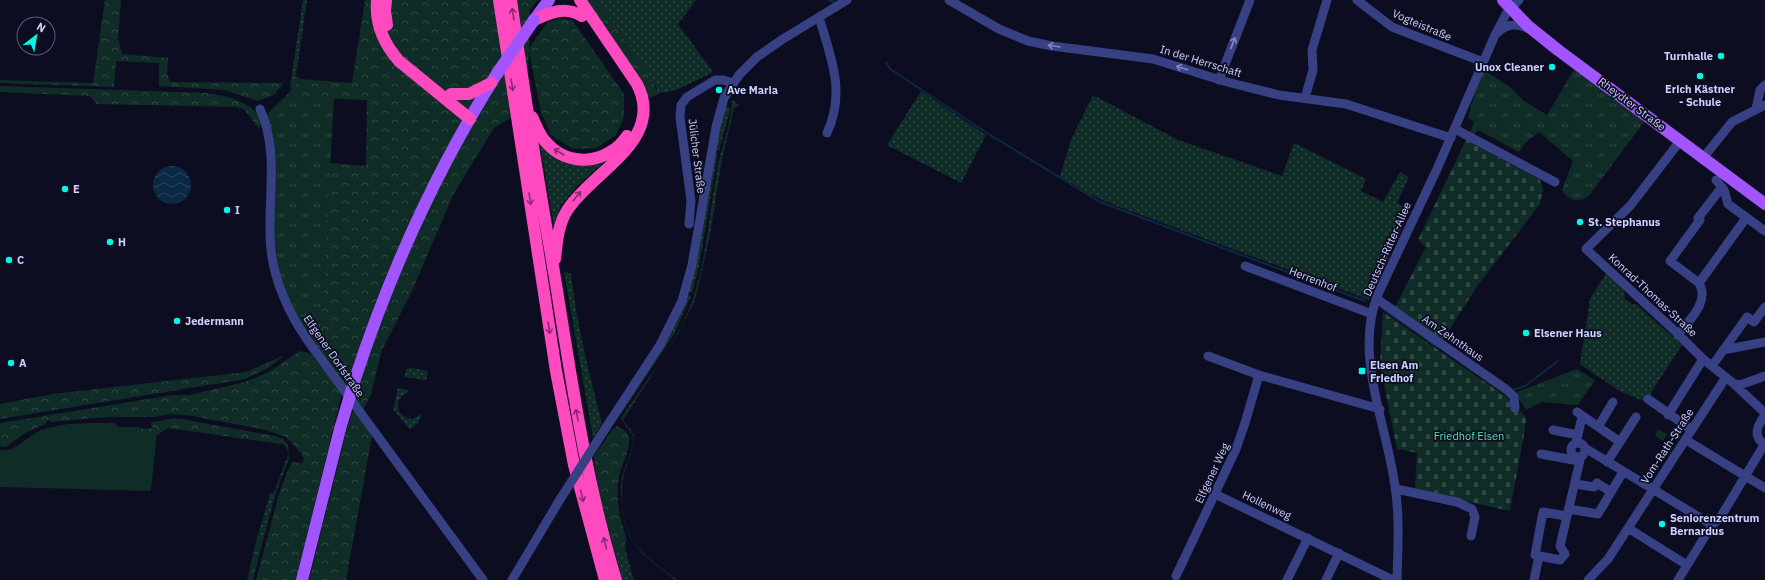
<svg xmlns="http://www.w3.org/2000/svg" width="1765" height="580" viewBox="0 0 1765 580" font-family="'IBM Plex Sans',sans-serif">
<defs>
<pattern id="grass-dots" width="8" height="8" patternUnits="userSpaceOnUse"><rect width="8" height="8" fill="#0f2c26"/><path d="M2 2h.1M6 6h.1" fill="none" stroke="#314a47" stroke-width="1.8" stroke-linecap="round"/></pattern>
<pattern id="forest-crowns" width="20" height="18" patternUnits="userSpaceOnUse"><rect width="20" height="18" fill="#0f2c26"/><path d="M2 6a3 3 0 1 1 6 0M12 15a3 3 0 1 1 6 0" fill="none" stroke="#314a47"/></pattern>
<pattern id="cemetery-stones" width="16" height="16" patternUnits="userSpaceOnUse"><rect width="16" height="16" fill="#0f2c26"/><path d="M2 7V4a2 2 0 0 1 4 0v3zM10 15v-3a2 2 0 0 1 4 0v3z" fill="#314a47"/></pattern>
<pattern id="park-tufts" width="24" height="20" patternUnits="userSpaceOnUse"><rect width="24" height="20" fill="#0f2c26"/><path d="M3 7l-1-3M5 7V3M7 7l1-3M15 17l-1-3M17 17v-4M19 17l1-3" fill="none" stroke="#314a47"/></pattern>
<pattern id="water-waves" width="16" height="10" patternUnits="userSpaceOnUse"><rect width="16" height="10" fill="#0a2944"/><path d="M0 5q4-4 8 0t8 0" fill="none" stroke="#2c4760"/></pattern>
</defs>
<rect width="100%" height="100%" fill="#0d0d22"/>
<path fill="url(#grass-dots)" d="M 303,0 L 307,0 L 296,76 L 300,79 L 291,89 L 290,87 Z
M 597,0 L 696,0 L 678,24 L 713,72 C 700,78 671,96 658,92 L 653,80 Z
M 921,91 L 986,135 L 961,183 L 887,145 Z
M 1093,95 L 1178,140 L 1282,176 L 1294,143 L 1366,179 L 1361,191 L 1383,202 L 1400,172 L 1409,177 L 1397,203 L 1410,211 L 1369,300 L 1109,203 L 1085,192 L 1060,176 L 1071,140 Z
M 732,100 L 739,105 L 734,108 L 722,159 L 710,235 L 695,300 L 677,336 L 623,420 L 634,435 C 634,451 626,464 623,479 C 620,498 622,529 635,544 C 646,558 663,569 677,580 L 675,580 C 647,557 629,550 623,511 C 621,500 620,489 622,477 C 626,463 634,450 633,436 L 621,418 C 645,382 674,348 690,307 C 706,266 709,215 717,171 C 721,147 732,123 732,100 Z
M 726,106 L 730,108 L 730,111 L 719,150 L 715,150 Z
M 540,143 L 605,161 L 578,185 L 561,205 L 554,226 Z
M 715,153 L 718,153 L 699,266 L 692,293 L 689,292 Z
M 564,271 L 571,274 C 577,325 589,374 602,423 L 593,438 Z
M 1606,273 L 1624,290 L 1625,299 L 1632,304 L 1636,304 L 1682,345 L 1645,402 L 1618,390 L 1580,364 L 1590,299 Z
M 688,295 L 691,296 L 674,334 L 621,414 L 621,411 Z
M 412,368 L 428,371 L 426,380 L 404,377 L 407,369 Z
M 398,388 L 409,391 C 407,394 404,394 401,397 C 393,407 401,418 412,419 L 422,414 L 418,423 L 410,430 L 393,409 Z
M 151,422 L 154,422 L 157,433 L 141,433 L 140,429 L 152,428 Z
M 285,444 L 288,445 L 289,459 L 276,492 L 263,540 L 257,538 L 270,494 L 274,492 L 287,458 L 288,453 Z
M 614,549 L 626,552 L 634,580 L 623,580 Z"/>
<path fill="url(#forest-crowns)" d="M 105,0 L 121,0 L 118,38 L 122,54 L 168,58 L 167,74 L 170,82 L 283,83 L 282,85 L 274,95 L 258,101 L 224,90 L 159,86 L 159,63 L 116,61 L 114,87 L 0,83 L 0,80 L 93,83 Z
M 365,0 L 538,0 L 530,10 L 529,48 L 547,23 L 560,18 L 573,21 L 624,94 L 624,117 L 616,135 L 596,148 L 573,149 L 551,135 L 541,112 L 529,51 L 527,108 L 494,128 L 453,195 L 412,291 L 382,350 L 371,394 L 363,410 L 373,431 L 346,580 L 309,580 L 346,432 L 354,408 L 320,354 L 330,163 L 366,166 L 367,100 L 285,97 L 300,79 L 352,83 Z
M 586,0 L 597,0 L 653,80 L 656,90 L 661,93 L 647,99 Z
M 0,86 L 206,93 C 228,96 250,101 262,120 L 259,129 L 244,109 L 236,107 L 97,104 L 89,96 L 0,92 Z
M 300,351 L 310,353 L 342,393 L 296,580 L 256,580 L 280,491 L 289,468 L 293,462 L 302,463 L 304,460 L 302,454 L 286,437 L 266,430 L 192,416 L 172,414 L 154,417 L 106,417 L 51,422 L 49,420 L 46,421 L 47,423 L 25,433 L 6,447 L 0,446 L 0,423 L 173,395 L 190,395 L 245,382 L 267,373 Z
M 285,355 L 268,368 L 245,379 L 0,419 L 0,404 L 53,394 L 246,372 Z
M 175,418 L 275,436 L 283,439 L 288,445 L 168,428 L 157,435 L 154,422 Z
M 617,426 C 623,429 628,431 629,439 C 630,451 621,465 619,477 C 615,497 620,521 627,540 L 625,543 L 626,552 L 614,549 L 599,495 L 594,456 L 613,429 Z
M 257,538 L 263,540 L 253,580 L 247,580 Z"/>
<path fill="url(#cemetery-stones)" d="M 1466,140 L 1540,180 L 1543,189 L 1540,204 L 1478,285 L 1441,342 L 1394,309 L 1426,247 L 1418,240 Z
M 1383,312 L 1504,395 L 1526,417 L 1525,429 L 1510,511 L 1415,490 L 1417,453 L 1397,449 L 1380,364 Z"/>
<path fill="url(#park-tufts)" d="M 1576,66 L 1647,118 L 1588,197 C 1577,202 1569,201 1562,190 L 1573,161 L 1539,132 L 1525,143 L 1519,152 L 1478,130 L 1474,135 L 1470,133 L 1474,122 L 1468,117 L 1482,69 L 1510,87 L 1524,101 L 1547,115 Z
M 285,97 L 334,98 L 320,354 L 298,319 L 284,289 L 278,267 L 274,236 L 274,142 L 267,118 L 269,112 Z
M 1577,369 L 1595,380 L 1578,405 L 1542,402 L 1526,410 L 1515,393 Z
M 1658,429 L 1667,434 L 1663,441 L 1655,435 Z"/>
<path fill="#0f2c26" d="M 115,423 L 119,427 L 140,427 L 141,433 L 157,433 L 151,491 L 0,487 L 0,450 C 15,453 27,436 41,430 C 64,422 91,423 115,423 Z"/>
<path fill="url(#water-waves)" d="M153 185a19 19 0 1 1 38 0a19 19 0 1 1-38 0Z"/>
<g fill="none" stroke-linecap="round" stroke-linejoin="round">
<path stroke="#0a2944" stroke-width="2" d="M 829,0 L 834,2
M 886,62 L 890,69 L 987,133 L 1100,202 L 1365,301
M 1383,309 L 1439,348
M 1512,390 L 1525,386 L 1558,361
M 248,580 L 250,575"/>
<path stroke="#364083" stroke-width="9" d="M 949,0 L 999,29 L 1028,41 L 1052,46 L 1153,59 L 1227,82 L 1279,95 L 1346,104 L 1451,138
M 1357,0 L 1392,27 L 1483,62
M 819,17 C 831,58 846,92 827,133
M 1497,33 C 1507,23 1517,23 1529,29
M 1219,80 L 1250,0
M 1305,98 L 1313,70 L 1312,50 L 1327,0
M 260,109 C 278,148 269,192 270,233 C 270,273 286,309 308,341 L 483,580
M 1756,109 L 1760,90 L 1765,85
M 1455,129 L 1555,182
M 1680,141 L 1630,206 L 1586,249 L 1674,330 L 1703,359 L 1733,383 L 1740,385 L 1765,376
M 1703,158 L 1732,122 L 1765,105
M 1716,180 L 1724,190 L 1728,204 L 1765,231
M 689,224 L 691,201 L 680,117 L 681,105 L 687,97 L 715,80 L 723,80 L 733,83
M 1245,266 L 1372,314
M 1699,283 L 1670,261 L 1700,220 L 1698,218 L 1722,187
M 1377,299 L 1507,390 L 1514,397 L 1515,408
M 1678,335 C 1689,320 1710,302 1699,283 L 1746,218
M 1723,350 L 1765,342
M 1208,356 L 1259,375 L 1380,409
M 1712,366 L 1747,317 L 1754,322 L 1765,307
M 1733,383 L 1765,413
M 1648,399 L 1692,430
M 1577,412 L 1620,442
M 1668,415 L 1703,359
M 1765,415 C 1757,426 1752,436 1765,445
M 1598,427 L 1613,402
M 605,429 L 660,345 L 682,301 L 692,265 L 716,127 L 724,98 L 739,75 L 757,57 L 783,39 L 847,0
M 1553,430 L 1578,435
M 1686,440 L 1765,488
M1571 450a7 7 0 1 1 14 0a7 7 0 1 1-14 0Z
M 1576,443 L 1582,417
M 1585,448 L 1712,525 L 1678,580
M 1541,454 L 1579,461
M 1607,462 L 1636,417
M 1576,484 L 1594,487 L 1597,483 L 1611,492
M 1396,489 L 1457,502 L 1472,509 L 1475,517 L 1471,536
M 1215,494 L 1393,580
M 1569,509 L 1598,514 L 1623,472
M 1566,516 L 1543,512 L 1535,555 L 1560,560 L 1565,554 L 1560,546 L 1581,456
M 1712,525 L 1720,518 L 1764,445
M 1628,528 L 1687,565
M 1176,576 L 1236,449 L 1245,423 L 1259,375
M 512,580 L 559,501
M 1287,580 L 1308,538
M 1326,580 L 1339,553
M 1397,580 C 1398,546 1400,513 1394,480 C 1385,420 1354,354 1378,294 L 1437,169 L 1495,35 L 1506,14 L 1519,0
M 1534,580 L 1539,556
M 1588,580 L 1608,559 L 1726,377"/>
<path stroke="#a255ff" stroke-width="12" d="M 1503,0 L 1528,26 L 1558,50 L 1765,204
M 534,20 L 549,0
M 355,379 C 390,272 437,168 498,72
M 302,580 L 340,429"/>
<path stroke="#ff49bf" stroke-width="12" d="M 377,0 C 375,24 383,43 399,61 L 470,119
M 386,0 L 385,11 L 387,25
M 499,0 L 556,371 L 574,465 L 605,580
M 511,0 C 524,91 538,181 554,272 C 571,376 585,479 616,580
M 534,20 C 551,12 565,6 582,16
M 451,94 L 469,94 L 491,83
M 532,117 C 536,125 539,134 545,141 C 568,169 608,164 627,136
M 555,259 C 557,241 558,224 568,209 C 593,171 666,140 637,84 L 580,0"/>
<path stroke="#364083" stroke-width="9" d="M 559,501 L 605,429"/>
<path stroke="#a255ff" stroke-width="12" d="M 498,72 L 534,20
M 340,429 L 355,379"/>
</g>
<defs><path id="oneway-shaft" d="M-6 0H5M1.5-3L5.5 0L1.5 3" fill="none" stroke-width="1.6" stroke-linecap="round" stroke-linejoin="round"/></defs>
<g stroke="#862b70">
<use href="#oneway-shaft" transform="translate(513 14) rotate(-99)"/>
<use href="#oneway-shaft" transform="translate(512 85) rotate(81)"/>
<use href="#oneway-shaft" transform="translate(559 152) rotate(-150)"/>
<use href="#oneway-shaft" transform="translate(577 196) rotate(-51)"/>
<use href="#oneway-shaft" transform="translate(530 199) rotate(81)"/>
<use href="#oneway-shaft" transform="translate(549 328) rotate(81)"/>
<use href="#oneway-shaft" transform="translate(577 415) rotate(-101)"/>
<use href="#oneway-shaft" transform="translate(582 496) rotate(76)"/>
<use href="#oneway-shaft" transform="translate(605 543) rotate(-105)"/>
</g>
<g stroke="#8288c1">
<use href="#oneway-shaft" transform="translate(1233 43) rotate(-69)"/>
<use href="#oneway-shaft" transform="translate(1054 46) rotate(-171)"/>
<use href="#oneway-shaft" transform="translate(1182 68) rotate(-162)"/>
</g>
<g fill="#00f9e7" stroke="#0d0d22" stroke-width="1.5">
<circle cx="1721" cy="56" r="4"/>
<circle cx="1552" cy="67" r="4"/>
<circle cx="1700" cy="76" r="4"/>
<circle cx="719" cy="90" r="4"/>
<circle cx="65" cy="189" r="4"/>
<circle cx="227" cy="210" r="4"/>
<circle cx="1580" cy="222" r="4"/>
<circle cx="110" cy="242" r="4"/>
<circle cx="9" cy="260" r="4"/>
<circle cx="177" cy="321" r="4"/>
<circle cx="1526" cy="333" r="4"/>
<circle cx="11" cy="363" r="4"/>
<rect x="1358" y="367" width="8" height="8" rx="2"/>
<circle cx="1662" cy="524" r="4"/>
</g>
<g text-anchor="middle" stroke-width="3.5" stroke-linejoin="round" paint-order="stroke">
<g font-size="11" fill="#ced0ff" stroke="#0d0d22">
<text transform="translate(1422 25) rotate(23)" y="4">Vogteistraße</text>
<text transform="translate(1201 61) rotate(17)" y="4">In der Herrschaft</text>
<text transform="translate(1632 104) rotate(37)" y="4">Rheydter Straße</text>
<text transform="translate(697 156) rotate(83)" y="4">Jülicher Straße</text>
<text transform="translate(1387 249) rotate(-66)" y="4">Deutsch-Ritter-Allee</text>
<text transform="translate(1313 279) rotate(21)" y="4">Herrenhof</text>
<text transform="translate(1653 295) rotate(43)" y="4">Konrad-Thomas-Straße</text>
<text transform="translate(1453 338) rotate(35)" y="4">Am Zehnthaus</text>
<text transform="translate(334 356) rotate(55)" y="4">Elfgener Dorfstraße</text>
<text transform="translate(1667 446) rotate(-57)" y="4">Vom-Rath-Straße</text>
<text transform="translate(1212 473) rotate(-65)" y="4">Elfgener Weg</text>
<text transform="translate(1267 505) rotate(25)" y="4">Hollenweg</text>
</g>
<g font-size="11" font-weight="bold" fill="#ced0ff" stroke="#0d0d22" text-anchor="start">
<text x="1713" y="60" text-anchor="end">Turnhalle</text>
<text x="1544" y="71" text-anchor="end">Unox Cleaner</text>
<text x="1700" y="93" text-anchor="middle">Erich Kästner<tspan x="1700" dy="13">- Schule</tspan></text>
<text x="727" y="94">Ave Maria</text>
<text x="73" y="193">E</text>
<text x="235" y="214">I</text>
<text x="1588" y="226">St. Stephanus</text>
<text x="118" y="246">H</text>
<text x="17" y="264">C</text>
<text x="185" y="325">Jedermann</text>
<text x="1534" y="337">Elsener Haus</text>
<text x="19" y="367">A</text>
<text x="1370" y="369">Elsen Am<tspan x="1370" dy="13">Friedhof</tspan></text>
<text x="1670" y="522">Seniorenzentrum<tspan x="1670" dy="13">Bernardus</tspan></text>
</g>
<g font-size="11" fill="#56e3a7" stroke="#0d0d22">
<text x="1469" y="440">Friedhof Elsen</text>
</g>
</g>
<g transform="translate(36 36) rotate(31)"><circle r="19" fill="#0d0d22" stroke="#5a5b7a"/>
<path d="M0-3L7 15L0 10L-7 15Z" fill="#00f9e7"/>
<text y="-6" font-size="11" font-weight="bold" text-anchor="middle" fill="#ced0ff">N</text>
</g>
</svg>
